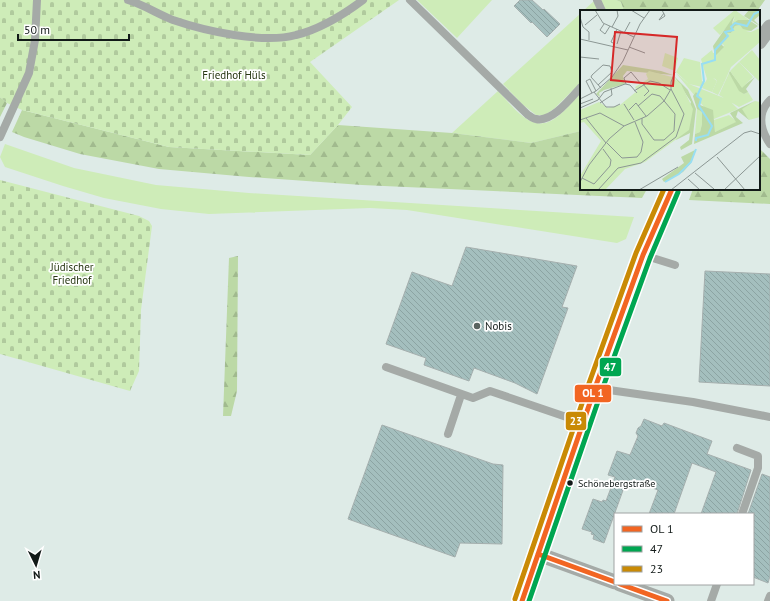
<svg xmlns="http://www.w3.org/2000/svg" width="770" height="601" viewBox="0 0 770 601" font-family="'PT Sans',sans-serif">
<defs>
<pattern id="forest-firs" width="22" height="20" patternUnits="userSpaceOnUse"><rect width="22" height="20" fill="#bcd9a6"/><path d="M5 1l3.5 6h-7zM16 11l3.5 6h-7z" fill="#a1ba8e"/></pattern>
<pattern id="cemetery-stones" width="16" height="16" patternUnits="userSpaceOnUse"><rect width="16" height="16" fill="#ceecb8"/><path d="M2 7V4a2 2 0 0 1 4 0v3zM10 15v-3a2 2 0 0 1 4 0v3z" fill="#b0ca9d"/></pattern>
<pattern id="building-back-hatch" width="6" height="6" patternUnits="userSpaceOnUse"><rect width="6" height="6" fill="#a4bfbe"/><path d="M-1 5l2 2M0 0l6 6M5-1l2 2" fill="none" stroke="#8ca4a3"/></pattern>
</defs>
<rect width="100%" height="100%" fill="#deebe7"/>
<path fill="#ceecb8" d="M 417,0 L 492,0 L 457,38 Z
M 601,0 L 616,0 L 621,2 L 624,11 L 606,11 Z
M 594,1 L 598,11 L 583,11 Z
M 581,13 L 581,82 L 555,108 L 545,115 L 536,115 L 522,104 L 503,84 Z
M 498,91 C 510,103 528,130 548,122 C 560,118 573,101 581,92 L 581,131 L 531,143 L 452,133 Z
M 5,144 L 74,168 L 156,185 L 249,193 L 634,217 L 626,239 L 617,243 L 407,210 L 370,208 L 209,214 L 161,209 L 104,198 L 63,186 L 5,167 L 0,157 Z"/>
<path fill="url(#forest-firs)" d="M 616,0 L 765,0 L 757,11 L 624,11 L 621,2 Z
M 0,97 L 7,103 L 0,117 Z
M 22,110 L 169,147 L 310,155 L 338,125 L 452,133 L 531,143 L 581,131 L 581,189 L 647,189 L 642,198 L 362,185 L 249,177 L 159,169 L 80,154 L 24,137 L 12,132 Z
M 759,148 L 770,159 L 770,204 L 689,200 L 693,189 L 759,189 Z
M 238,256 L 237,391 L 231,416 L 223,416 L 229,258 Z"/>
<path fill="url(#cemetery-stones)" d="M 0,0 L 399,0 L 310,62 L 352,107 L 338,125 L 310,155 L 169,147 L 22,110 L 7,103 L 0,97 Z
M 0,180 L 139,216 L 149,221 L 152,226 L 141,310 L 139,371 L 130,391 L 0,354 Z"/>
<path fill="url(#building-back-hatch)" stroke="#a5afae" d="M 520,0 L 532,0 L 543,10 L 544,9 L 560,24 L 547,37 L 532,22 L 531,23 L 514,6 Z
M 466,247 L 577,266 L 562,307 L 568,308 L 537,394 L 515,383 L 474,368 L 469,381 L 424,365 L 426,358 L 386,344 L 412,272 L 452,286 Z
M 705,271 L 770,274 L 770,386 L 699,382 Z
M 644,419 L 662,426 L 664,423 L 712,441 L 707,454 L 751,470 L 737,514 L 701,514 L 716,472 L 692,463 L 674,514 L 649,514 L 658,490 L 634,481 L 633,484 L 626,482 L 604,543 L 593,539 L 594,535 L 591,534 L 592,532 L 582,529 L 593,499 L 602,502 L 603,500 L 606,501 L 615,477 L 608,475 L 617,451 L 630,455 L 638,436 L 636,433 L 638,428 L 641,426 Z
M 382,425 L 493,464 L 503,465 L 502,544 L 460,543 L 455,557 L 348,519 Z
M 762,474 L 770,477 L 770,576 L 768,583 L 753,577 L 753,514 L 748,514 Z"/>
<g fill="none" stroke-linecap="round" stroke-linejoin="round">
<path stroke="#a5aaa7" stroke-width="8" d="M 128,0 C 144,5 158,14 173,20 C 205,31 263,44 296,35 C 321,29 343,15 363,0
M 410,0 L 528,115 C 530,116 533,119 536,119 C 552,123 571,98 581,87
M 597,0 L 602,11
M 770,100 C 757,113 760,129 770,144
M 0,137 L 29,73 L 35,40 L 37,0
M 643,255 L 675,265
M 386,367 L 473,398 L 490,391 L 584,423
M 595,388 L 693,402 L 770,417
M 448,434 L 461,395
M 737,448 L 758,456 L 758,468 L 742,514
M 711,601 L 717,584
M 768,601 L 770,596"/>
<path stroke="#a5aaa7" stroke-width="15" d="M 759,42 L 770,27
M 538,554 L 615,582
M 620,584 L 667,601
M 522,601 L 553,513 L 595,388 L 643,255 L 672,189"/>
<g stroke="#fff" stroke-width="8">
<path id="bus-1" d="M 538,554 L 615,582
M 620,584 L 667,601
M 522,601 L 595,388 L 643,255 L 672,189"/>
</g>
<g stroke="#fff" stroke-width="8">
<path id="bus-2" d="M 529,601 L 602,390 L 650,258 L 678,192"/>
</g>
<g stroke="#fff" stroke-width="8">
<path id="bus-3" d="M 515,599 L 588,386 L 636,253 L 664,189"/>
</g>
<use href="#bus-1" stroke="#f26522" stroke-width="5"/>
<use href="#bus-2" stroke="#00a651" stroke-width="5"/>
<use href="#bus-3" stroke="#c98a05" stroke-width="5"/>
</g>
<circle fill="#596360" stroke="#fff" stroke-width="1.5" cx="477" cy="326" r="4"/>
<circle fill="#121a18" stroke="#fff" stroke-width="1.5" cx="570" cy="483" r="3.5"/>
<g text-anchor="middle" stroke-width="3.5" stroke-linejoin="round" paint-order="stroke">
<g font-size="10" fill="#121a18" stroke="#fff" text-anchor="start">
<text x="578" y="487">Schönebergstraße</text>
</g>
<g font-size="11" fill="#273712" stroke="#fff">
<text x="234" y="79">Friedhof Hüls</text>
<text x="72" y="271">Jüdischer<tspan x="72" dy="13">Friedhof</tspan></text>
</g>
<g font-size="11" fill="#121a18" stroke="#fff" text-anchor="start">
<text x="485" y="330">Nobis</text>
</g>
</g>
<g transform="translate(580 10)">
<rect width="180" height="180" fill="#deebe7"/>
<path d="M 155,0 L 169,10 L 152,14 L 155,7 L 140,25 L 133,18 ZM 160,15 L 171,21 L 166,22 L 171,22 L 180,18 L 180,32 L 151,57 L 144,73 L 133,68 L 137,71 L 132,82 L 122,78 L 127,69 L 121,49 L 132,40 L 133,43 L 137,43 L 142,39 L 144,35 L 141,34 L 146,22 L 151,23 L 155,16 ZM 172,40 L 180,50 L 180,72 L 159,52 ZM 104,48 L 120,52 L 122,71 L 125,73 L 122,77 L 109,74 L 96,62 ZM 96,63 L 109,74 L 149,90 L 158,99 L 134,109 ZM 149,63 L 161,81 L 164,84 L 168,82 L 173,90 L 159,97 L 139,85 ZM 175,91 L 180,92 L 180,107 L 169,110 L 161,99 ZM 117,99 L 122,102 L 122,114 L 120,122 L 115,124 ZM 149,105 L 157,112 L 135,122 L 134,110 Z" fill="#ceecb8"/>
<path d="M 169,0 L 180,0 L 180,5 L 174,10 L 180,16 L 164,6 ZM 154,6 L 152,14 L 158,10 L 169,10 L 178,16 L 171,21 L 163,19 L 160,15 L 155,16 L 151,23 L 146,23 L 148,26 L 141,34 L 144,37 L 135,46 L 133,36 ZM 43,55 L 81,61 L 93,65 L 47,61 L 43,66 L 45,74 L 24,80 L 19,83 L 20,87 L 16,84 ZM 150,61 L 162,77 L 175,67 L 166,79 L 168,82 L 164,84 L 159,81 L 149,63 ZM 94,66 L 108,80 L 116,99 L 112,134 L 101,140 L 100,137 L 109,130 L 110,123 L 96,130 L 111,92 ZM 116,82 L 121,89 L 120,95 L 133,100 L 135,122 L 156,112 L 150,103 L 175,91 L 162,99 L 169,110 L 158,101 L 156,107 L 163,113 L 114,134 L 115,124 L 120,122 L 122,114 L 122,102 L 117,99 L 113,86 ZM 115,140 L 111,153 L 103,162 L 84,172 L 82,169 L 104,153 L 101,147 Z" fill="#bcd9a6"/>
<path d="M 85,43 L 98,48 L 95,61 L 82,56 ZM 69,61 L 92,67 L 101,74 L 113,99 L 109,120 L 65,152 L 45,159 L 25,180 L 0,180 L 0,166 L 21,131 L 4,112 L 0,113 L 0,100 L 19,92 L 28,98 L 40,95 L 57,81 L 55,77 L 68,69 L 66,64 Z" fill="#ceecb8"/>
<path d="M 159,52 L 173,67 L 162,78 L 150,61 ZM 134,67 L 144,73 L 138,85 L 132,82 L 137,71 Z" fill="#ceecb8"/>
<path fill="none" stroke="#97def3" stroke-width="2" d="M 116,131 L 116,128 L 128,125 L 132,116 L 119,96 L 121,89 L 117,86 L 124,71 L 122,54 L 135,50 L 135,40 L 148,26 L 145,22 L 153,20 L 151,17 L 155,13 L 167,16 L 174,4 L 180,1M 85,172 L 99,164 L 111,152 L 116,139"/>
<path fill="none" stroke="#8c9794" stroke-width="1" d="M 15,0 L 23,13 L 54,27M 51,0 L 64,8M 82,0 L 85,6 L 79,10 L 84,3M 0,7 L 3,17 L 9,22 L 9,30M 24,14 L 20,20 L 25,24 L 30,16M 5,15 L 17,5M 32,17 L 38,6 L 37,0M 44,23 L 50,12M 0,29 L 48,40M 33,33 L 31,32 L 37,19M 37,34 L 41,21M 49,37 L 65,43M 0,47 L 19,49M 46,74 L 44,68 L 51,62 L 61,74M 63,74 L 69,81 L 64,86M 18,75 L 32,62 L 30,56 L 23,55 L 12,65 L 11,67 L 21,78M 54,81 L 70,71 L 79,73 L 90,80M 14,82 L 26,97 L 34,97 L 40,94M 12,83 L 6,71 L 10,69 L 16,81M 0,89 L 16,81 L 32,67 L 43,51 L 60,14 L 70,0M 20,93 L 32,85 L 31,78M 0,94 L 13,89M 44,94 L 54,110M 58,96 L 72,84 L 80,86 L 95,104 L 94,121 L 84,130 L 74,130 L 62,114 L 62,108M 0,98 L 18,90 L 24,82 L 45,74 L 50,75 L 57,83M 49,100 L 56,93 L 66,106M 6,108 L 26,133M 0,110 L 20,103 L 44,116M 27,133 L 42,148 L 57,147 L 61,142 L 63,132 L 55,112M 137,147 L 165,180M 115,163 L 134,179M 2,168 L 14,174 L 30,156 L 31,150 L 23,139M 108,169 L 120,180M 0,172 L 9,155 L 29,129 L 44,116 L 67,106 L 84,91 L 91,79 L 91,72 L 95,62M 18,180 L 38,158 L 61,153 L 96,127 L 104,104 L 91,79M 59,180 L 98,157M 91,180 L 164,123 L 171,121 L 180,124M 144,180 L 180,146"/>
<path fill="#d62828" fill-opacity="0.15" stroke="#d62828" stroke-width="2" d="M 35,22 L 97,27 L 93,76 L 31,70 Z"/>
<rect width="180" height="180" fill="none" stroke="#121a18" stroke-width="2"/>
</g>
<g stroke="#fff" stroke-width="1.5">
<rect x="599" y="357" width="23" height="20" rx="4" fill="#00a651"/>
<rect x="574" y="384" width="38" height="19" rx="4" fill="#f26522"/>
<rect x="565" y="411" width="22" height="20" rx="4" fill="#c98a05"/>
</g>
<g font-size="11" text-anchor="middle" font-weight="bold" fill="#fff">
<text x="610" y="371">47</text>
<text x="593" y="397">OL 1</text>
<text x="576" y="425">23</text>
</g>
<rect x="614" y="513" width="140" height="72" fill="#ffffff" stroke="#a0a3a3"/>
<rect x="622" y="526" width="20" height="6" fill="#f26522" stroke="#a0a3a3"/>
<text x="650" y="533" font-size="12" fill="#121a18">OL 1</text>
<rect x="622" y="546" width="20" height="6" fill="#00a651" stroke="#a0a3a3"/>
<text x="650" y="553" font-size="12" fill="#121a18">47</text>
<rect x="622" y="566" width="20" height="6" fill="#c98a05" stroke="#a0a3a3"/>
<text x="650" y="573" font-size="12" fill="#121a18">23</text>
<g transform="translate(36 565) rotate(175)" stroke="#ffffff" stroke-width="3" paint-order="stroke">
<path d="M0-3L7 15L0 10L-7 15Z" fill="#121a18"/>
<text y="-6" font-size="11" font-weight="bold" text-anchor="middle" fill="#121a18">N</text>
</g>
<path d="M18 34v6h111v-6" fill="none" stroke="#121a18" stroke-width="2"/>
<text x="24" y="34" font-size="12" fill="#121a18" stroke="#ffffff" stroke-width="3" paint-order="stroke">50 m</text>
</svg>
